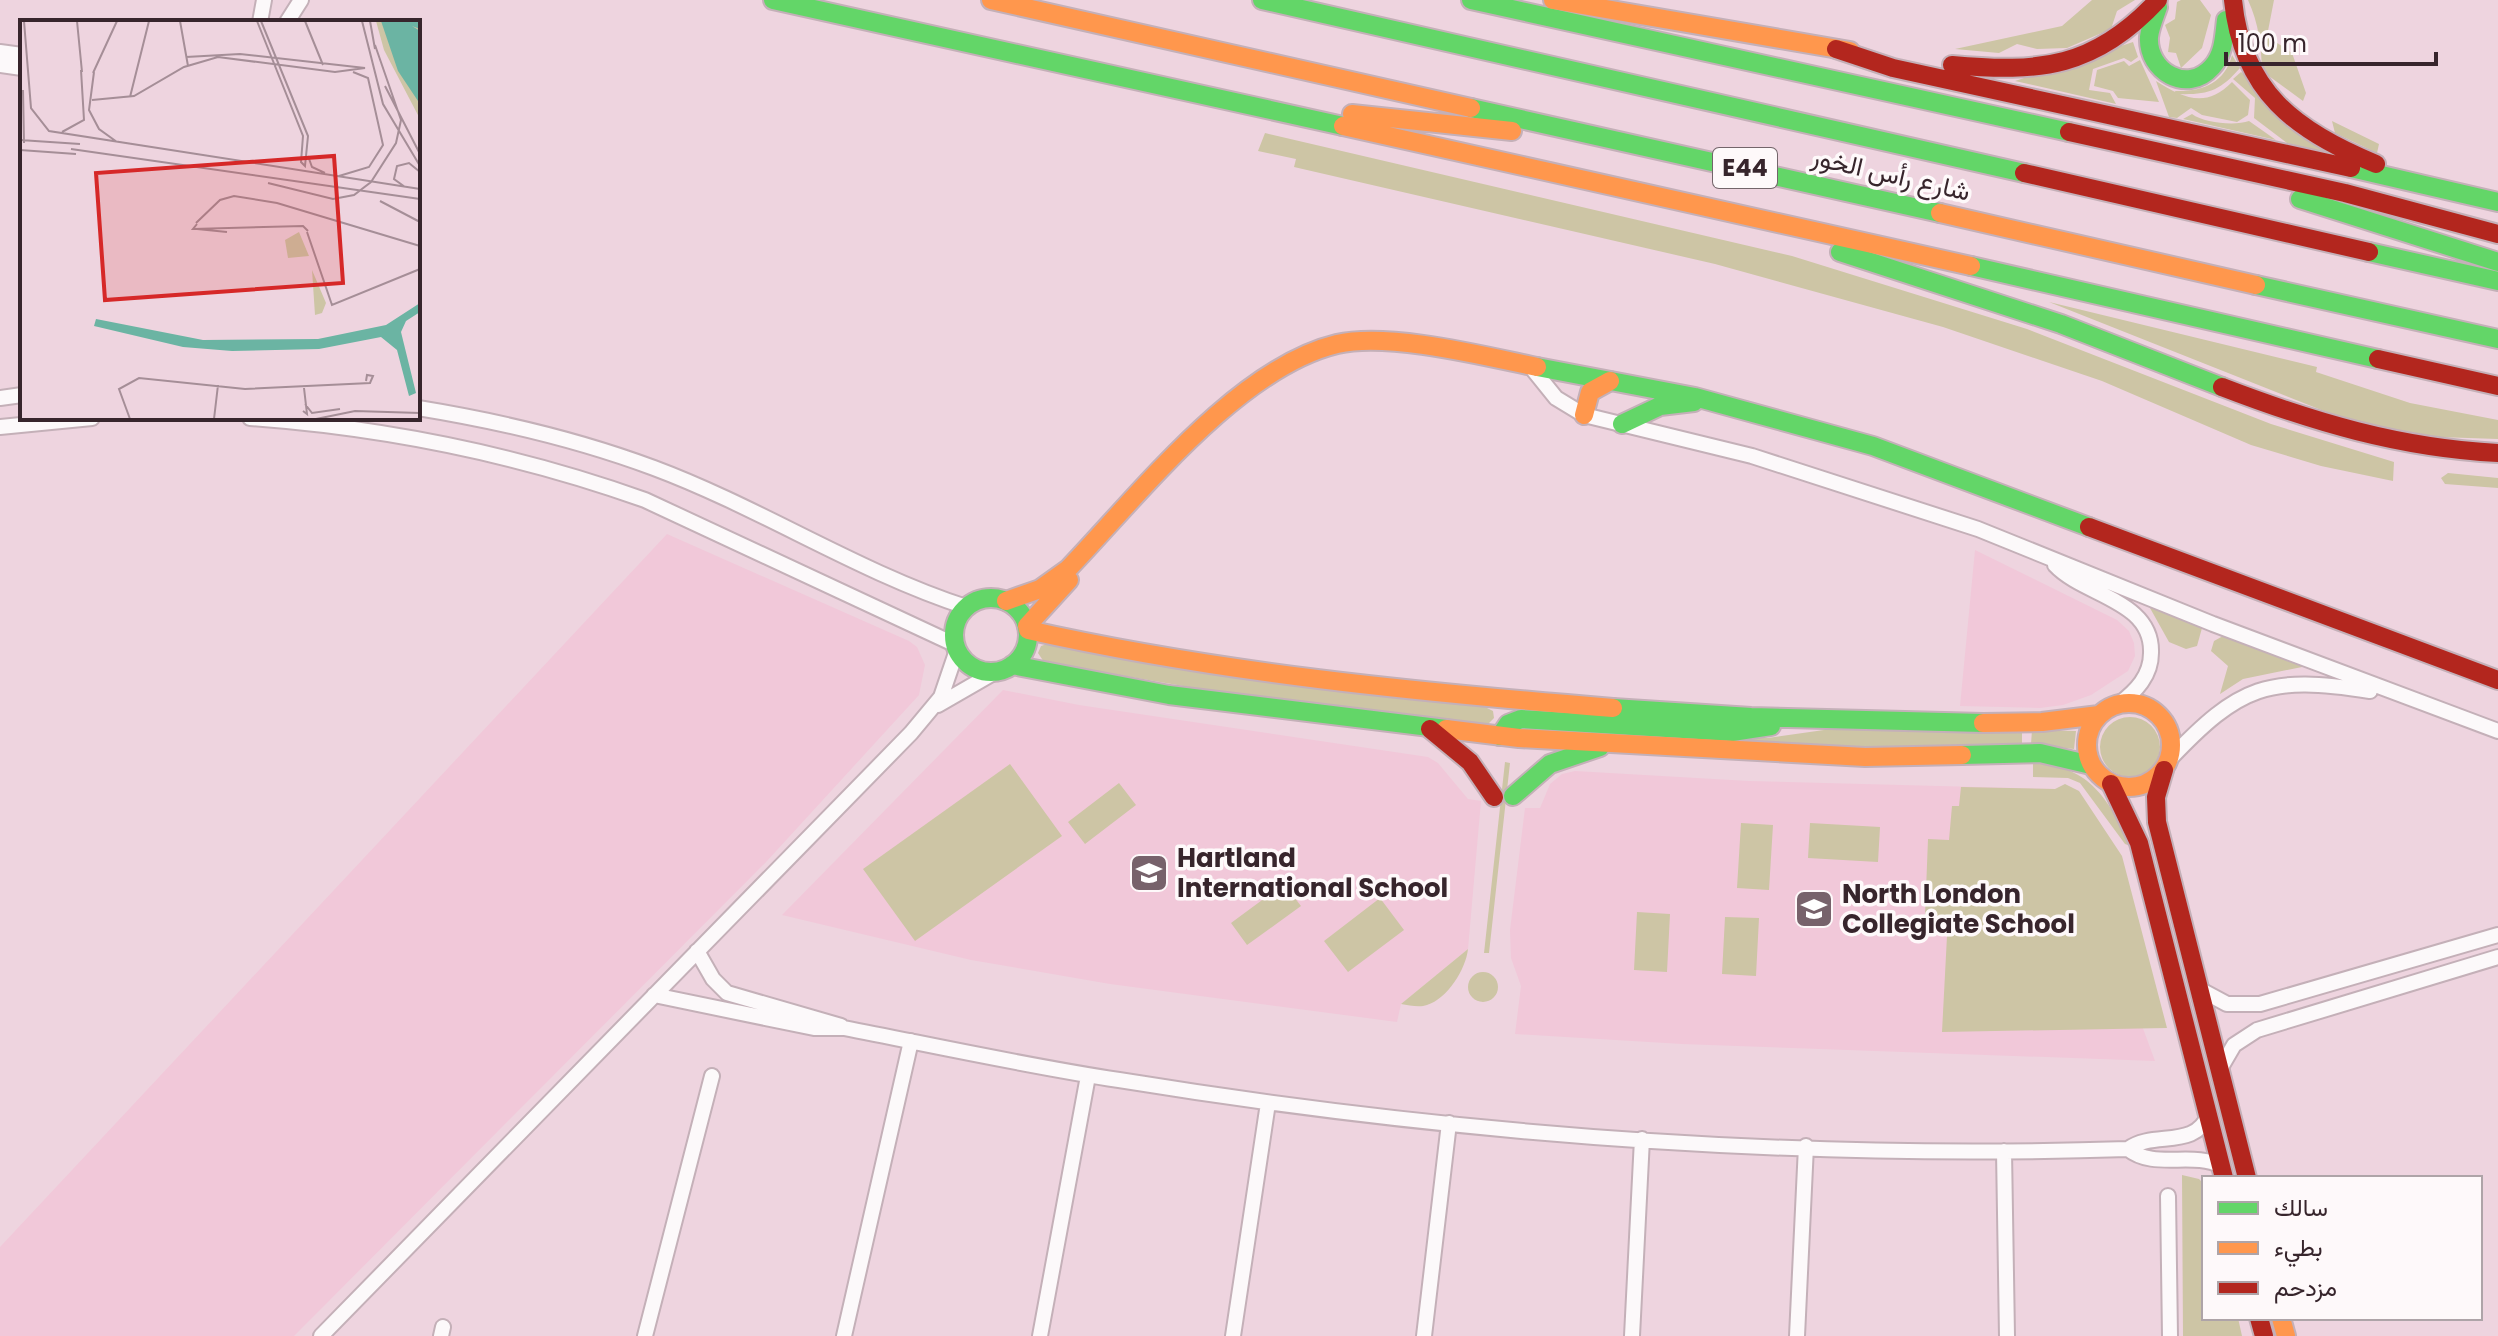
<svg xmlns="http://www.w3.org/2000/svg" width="2498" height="1336" viewBox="0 0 2498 1336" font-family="Poppins,Vazirmatn,sans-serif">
<rect width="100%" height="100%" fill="#eed4df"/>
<path fill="#f1c8d9" d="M 667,534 L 909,641 L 917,647 L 925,665 L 919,695 L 767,861 L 294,1336 L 0,1336 L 0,1247 Z
M 1975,550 L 2117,620 L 2129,631 L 2134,643 L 2135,656 L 2128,671 L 2091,695 L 2063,705 L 2040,708 L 1960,706 Z
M 1003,690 L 1079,705 L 1428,757 L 1438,763 L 1468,799 L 1481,801 L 1468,949 L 1401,1004 L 1397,1022 L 1110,984 L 971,960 L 782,915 Z
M 1575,771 L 1749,781 L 2055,789 L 2155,1061 L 1682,1044 L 1515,1034 L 1521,986 L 1511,958 L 1510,930 L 1525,808 L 1540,808 L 1550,784 L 1562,774 Z"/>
<path fill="#cdc5a5" d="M 2092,0 L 2135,0 L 2117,11 L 2111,29 L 2067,48 L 2037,49 L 2017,44 L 1999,53 L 1955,49 L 2062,26 Z
M 2181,0 L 2200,0 L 2211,15 L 2202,48 L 2181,68 L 2176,53 L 2168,52 L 2170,38 L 2165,25 L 2175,19 L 2177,2 Z
M 2248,0 L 2274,0 L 2267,36 L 2292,53 L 2306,93 L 2303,101 L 2262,71 C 2261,44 2259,25 2248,0 Z
M 2133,42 L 2138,57 L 2131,62 L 2124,58 L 2093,69 L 2089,90 L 2110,93 L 2116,104 L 2015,81 Z
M 2232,55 L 2240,68 C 2219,92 2207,95 2176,94 L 2175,91 C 2202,92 2225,83 2232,55 Z
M 2140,60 L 2159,102 L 2118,98 L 2113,91 L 2094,86 L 2097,70 L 2124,61 L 2129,66 Z
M 2241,72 L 2345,158 L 2287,143 L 2254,118 L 2255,98 L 2233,79 Z
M 2156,81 C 2183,98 2206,109 2232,82 L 2250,100 L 2248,115 L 2237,122 L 2202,115 L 2191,108 L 2177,118 L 2169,117 Z
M 2192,114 C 2204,123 2235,126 2249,121 L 2276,140 L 2183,119 Z
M 2332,121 L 2379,144 L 2377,153 L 2335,133 Z
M 1265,133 L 1792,256 L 2027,329 L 2271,424 L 2394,462 L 2393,481 L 2321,466 L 2251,445 L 2102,381 L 1943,327 L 1715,264 L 1294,167 L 1296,159 L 1258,151 Z
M 2049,302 L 2317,367 L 2316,372 L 2410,403 L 2498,420 L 2498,439 L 2438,437 L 2349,421 Z
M 2448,473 L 2498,478 L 2498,488 L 2445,484 L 2441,478 Z
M 2154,606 L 2200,623 L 2202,628 L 2197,646 L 2186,649 L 2169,642 L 2150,608 Z
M 2223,636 L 2307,666 L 2243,679 L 2220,694 L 2228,666 L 2211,651 L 2214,641 Z
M 1047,644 L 1324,689 L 1485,707 L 1493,711 L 1494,718 L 1488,724 L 1247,697 L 1044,662 L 1038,653 L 1041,646 Z
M2100 747a30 30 0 1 1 60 0a30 30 0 1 1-60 0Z
M 1547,724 L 1768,738 L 1838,728 L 2022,730 L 2022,746 L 1782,748 Z
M 2032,730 L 2076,731 L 2074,749 L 2031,744 Z
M 1505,762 L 1510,763 L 1489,953 L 1484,953 Z
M 2033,762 C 2093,768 2106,798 2133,847 L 2125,844 L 2080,783 L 2068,778 L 2033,777 Z
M 1010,764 L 1062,836 L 915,941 L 863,869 Z
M 1119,783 L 1136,805 L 1085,844 L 1068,822 Z
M 2065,784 L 2079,791 L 2122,856 L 2167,1028 L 1942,1032 L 1948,917 L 1925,916 L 1928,839 L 1949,840 L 1952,806 L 1959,806 L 1961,787 L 2055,789 Z
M 1741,823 L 1773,825 L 1769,890 L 1737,888 Z
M 1810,823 L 1880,827 L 1878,862 L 1808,858 Z
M 1284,884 L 1301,906 L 1247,945 L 1231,923 Z
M 1380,898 L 1404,930 L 1348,972 L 1324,941 Z
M 1637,912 L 1670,914 L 1667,972 L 1634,970 Z
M 1725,917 L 1759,918 L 1756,976 L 1722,974 Z
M 1468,949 C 1466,969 1447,999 1427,1005 C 1419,1008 1409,1005 1401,1004 Z
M1468 987a15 15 0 1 1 30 0a15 15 0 1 1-30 0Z
M 2182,1175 L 2199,1179 L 2204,1184 L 2204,1318 L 2238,1318 L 2242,1336 L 2183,1336 Z"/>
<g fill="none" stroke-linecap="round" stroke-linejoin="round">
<g stroke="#c4b0b8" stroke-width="18">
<path id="street" d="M 260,22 L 264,0
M 287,22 L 301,0
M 0,52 L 22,55
M 0,65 L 22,68
M 1531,367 L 1556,398 L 1584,415 L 1752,456 L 1978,529 L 2213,624 L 2498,731
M 0,398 L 22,395
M 418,408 C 498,421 579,440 654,468 C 761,508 858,572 966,607
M 250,418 C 387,428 516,454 645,500 L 956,645
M 0,427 L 92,418
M 2055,565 C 2084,596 2153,600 2151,653 C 2151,676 2136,691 2119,704
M 938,705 L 997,671
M 2169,760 C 2240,685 2268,675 2370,691
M 697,951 L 713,979 L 727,993 L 841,1026
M 2199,989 L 2227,1004 L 2260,1004 L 2498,935
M 654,995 L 814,1028 L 844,1028 C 936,1046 1027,1066 1119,1080 C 1451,1134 1792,1160 2128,1149 C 2154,1130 2195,1150 2209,1114
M 2220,1069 L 2234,1045 L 2257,1030 L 2498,957
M 2128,1149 C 2154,1170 2193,1151 2221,1166
M 2004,1151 L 2007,1336
M 2168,1196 L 2170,1336
M 321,1336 L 911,733 L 941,697 L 957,650
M 441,1336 L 443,1327
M 645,1336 L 712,1076
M 844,1336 L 911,1041
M 1040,1336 L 1088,1076
M 1233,1336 L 1268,1103
M 1424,1336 L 1449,1123
M 1632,1336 L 1642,1139
M 1797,1336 L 1806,1146"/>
</g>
<g stroke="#c4b0b8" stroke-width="22">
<path id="fast" d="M 773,0 L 1343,126
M 1262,0 L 2024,173
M 1471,0 L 2069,132
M 2158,7 C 2155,16 2150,27 2149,37 C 2147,71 2187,95 2212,67 C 2224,54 2224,36 2226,20
M 1471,108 L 1940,213
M 2351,168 L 2498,202
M 2300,199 L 2498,262
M 1840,252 L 2061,324 L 2222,387
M 2369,252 L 2498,281
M 1971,266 L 2378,359
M 2256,285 L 2498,339
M 1537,367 L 1695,397 L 1873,446 L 2089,527
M 1622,424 L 1660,406 L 1694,402
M954 635a37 37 0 1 1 74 0a37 37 0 1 1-74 0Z
M 1012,665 L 1169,695 L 1446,729
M 1613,708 L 1751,717 L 1983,723
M 1500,736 L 1508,724 L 1521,719 L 1732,732 L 1771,726
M 1962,755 L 2040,753 L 2091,765
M 1513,796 L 1550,764 L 1600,747"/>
</g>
<g stroke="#c4b0b8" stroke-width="22">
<path id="slow" d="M 991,0 L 1471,108
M 1553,0 L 1850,51
M 1352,114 L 1512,131
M 1343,126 L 1971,266
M 1940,213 L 2256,285
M 1584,415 L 1590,392 L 1610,381
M 1006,601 L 1040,589 L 1068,569 C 1138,496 1237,368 1337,344 C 1389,332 1484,356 1537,367
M 1027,626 L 1069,580
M 1028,630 C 1220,673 1417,692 1613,708
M2087 745a42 42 0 1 1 84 0a42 42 0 1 1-84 0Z
M 1983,723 L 2042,722 L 2099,715
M 1446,729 L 1519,738 L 1865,757 L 1962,755
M 2281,1318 L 2286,1336"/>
</g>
<g stroke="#c4b0b8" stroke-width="22">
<path id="jam" d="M 2233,0 C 2242,91 2295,131 2376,164
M 1836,49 L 1893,68 L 2351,168
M 1952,65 C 2040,73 2095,68 2158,0
M 2069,132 L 2345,193 L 2498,234
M 2024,173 L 2369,252
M 2378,359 L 2498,386
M 2222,387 C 2313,422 2400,448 2498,453
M 2089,527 L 2498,680
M 1430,729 L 1470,762 L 1494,797
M 2164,770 L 2156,797 L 2157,822 L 2247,1178
M 2111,784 L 2139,843 L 2224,1178
M 2259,1318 L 2264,1336"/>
</g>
<use href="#street" stroke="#fcf9fa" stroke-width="14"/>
<use href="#fast" stroke="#63d668" stroke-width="18"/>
<use href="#slow" stroke="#ff974d" stroke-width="18"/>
<use href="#jam" stroke="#b3261e" stroke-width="18"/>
</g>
<defs>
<g id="school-square" transform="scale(2)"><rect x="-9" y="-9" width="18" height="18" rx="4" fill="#77626b" stroke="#fef9fa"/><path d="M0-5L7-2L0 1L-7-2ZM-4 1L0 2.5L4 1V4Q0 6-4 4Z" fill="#fff"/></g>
</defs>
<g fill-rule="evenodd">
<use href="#school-square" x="1149" y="873"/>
<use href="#school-square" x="1814" y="909"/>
</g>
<g text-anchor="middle" stroke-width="7" stroke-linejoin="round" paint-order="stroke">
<rect fill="#fef9fa" stroke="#73656a" stroke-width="2" x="1713" y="148" width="64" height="40" rx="6"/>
<g font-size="24" font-weight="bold" fill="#37252c">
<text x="1745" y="176">E44</text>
</g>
<g font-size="26" fill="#37252c" stroke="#fef9fa">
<text transform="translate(1891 174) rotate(13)" y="9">شارع رأس الخور</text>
</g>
<g font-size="26" font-weight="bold" fill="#37252c" stroke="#fef9fa" text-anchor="start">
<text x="1177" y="867">Hartland<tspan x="1177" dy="30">International School</tspan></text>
<text x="1842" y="903">North London<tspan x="1842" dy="30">Collegiate School</tspan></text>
</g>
</g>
<g transform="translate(20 20)">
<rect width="400" height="400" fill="#eed4df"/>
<path d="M 356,1 L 400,1 L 400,99 L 364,30 ZM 279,212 L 289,236 L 268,238 L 265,220 ZM 292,250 L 306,283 L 302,293 L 295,295 Z" fill="#cdc5a5"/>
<path d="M 361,1 L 400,1 L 400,9 L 392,6 L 400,11 L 400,84 L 378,51 ZM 400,283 L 400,292 L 386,301 L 381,312 L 396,373 L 389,376 L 377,330 L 361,317 L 299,329 L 212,331 L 163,327 L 74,306 L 76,299 L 183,320 L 298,319 L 366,305 Z" fill="#6bb4a3"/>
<path fill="none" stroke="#a58e97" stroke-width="2" d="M 4,1 L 11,88 L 29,111 L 400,169M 57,1 L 62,52M 160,1 L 168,46M 237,1 L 283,116 L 281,142 L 285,146 L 288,116 L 241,1M 285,1 L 303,45M 342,1 L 363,84 L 400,146M 350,1 L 355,29M 74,52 L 69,90 L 79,109 L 97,122M 73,53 L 97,1M 365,66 L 400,134M 3,70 L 4,123M 110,77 L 129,1M 72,80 L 114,76 L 164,47 L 198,37 L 315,52 L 345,48 L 220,34 L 166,37M 42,112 L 64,100 L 61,50M 0,120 L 60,124M 51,129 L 400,179M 0,130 L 56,134M 288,136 L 292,147 L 305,153M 319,156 L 349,147 L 363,125 L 348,58 L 333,52M 248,163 L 313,179 L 334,175 L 351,162 L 376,123 L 381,100 L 355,25M 385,167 L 374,159 L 377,146 L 389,143 L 400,152M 360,181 L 400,202M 176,203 L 200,180 L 214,176 L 257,183 L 400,226M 177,204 L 173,209 L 283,206 L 288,211M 177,209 L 207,212M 287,212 L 312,285 L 400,249M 285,384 L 292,393 L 320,389M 283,391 L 287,394 L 284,368M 110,399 L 99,369 L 119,358 L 225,369 L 350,363 L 353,356 L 347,355 L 346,361M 194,399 L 198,365M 296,399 L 335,391 L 400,393M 317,399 L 400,399"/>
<path fill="#d62828" fill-opacity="0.15" stroke="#d62828" stroke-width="4" d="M 314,136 L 323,263 L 85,280 L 76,153 Z"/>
<rect width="400" height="400" fill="none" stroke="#37252c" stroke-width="4"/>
</g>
<rect x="2202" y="1176" width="280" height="144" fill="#fef9fa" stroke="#aea4a8" stroke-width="2"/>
<rect x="2218" y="1202" width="40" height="12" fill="#63d668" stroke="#aea4a8" stroke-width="2"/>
<text x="2274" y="1216" font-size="24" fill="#37252c">سالك</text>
<rect x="2218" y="1242" width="40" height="12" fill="#ff974d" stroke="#aea4a8" stroke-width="2"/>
<text x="2274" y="1256" font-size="24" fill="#37252c">بطيء</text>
<rect x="2218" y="1282" width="40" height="12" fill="#b3261e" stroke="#aea4a8" stroke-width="2"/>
<text x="2274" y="1296" font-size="24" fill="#37252c">مزدحم</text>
<path d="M2226 52v12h210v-12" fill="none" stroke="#37252c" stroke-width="4"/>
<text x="2238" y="52" font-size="24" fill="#37252c" stroke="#fef9fa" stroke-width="6" paint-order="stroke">100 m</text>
</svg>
